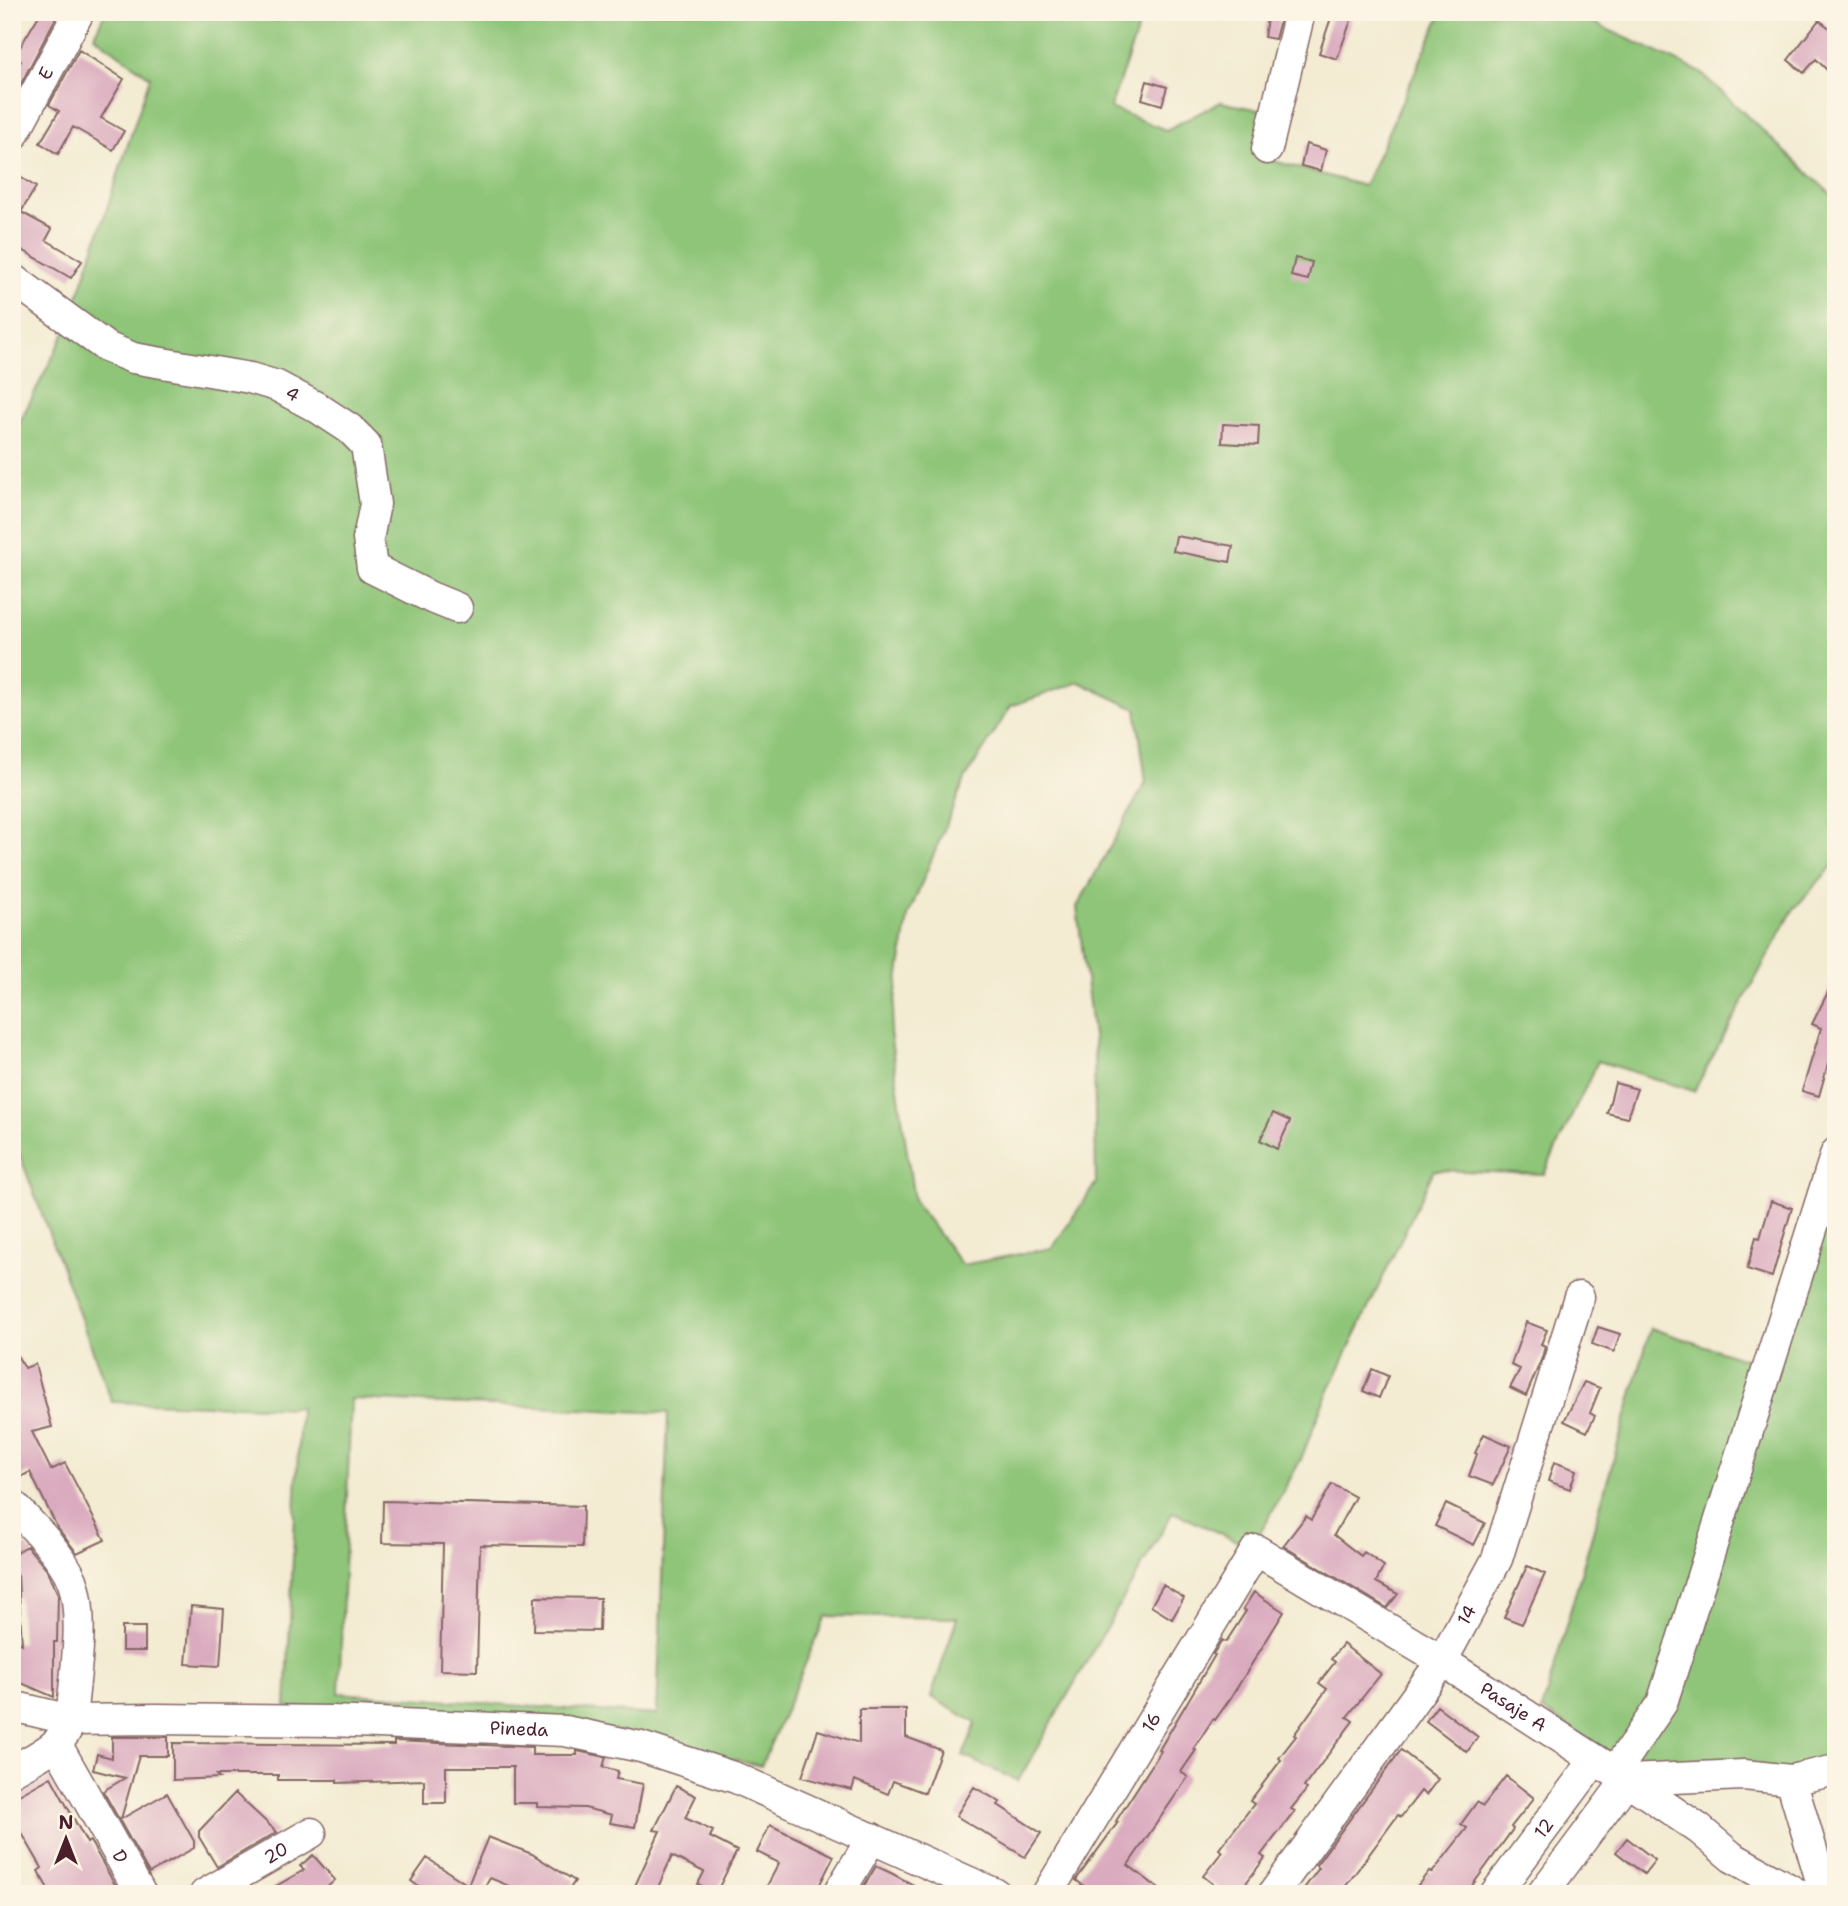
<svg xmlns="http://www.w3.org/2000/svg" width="1848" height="1906" viewBox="0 0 1848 1906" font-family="'Shantell Sans',sans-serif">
<rect width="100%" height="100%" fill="#fcf5e5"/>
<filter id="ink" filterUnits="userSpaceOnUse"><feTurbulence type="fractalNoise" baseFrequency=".0143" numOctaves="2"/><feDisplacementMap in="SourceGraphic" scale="14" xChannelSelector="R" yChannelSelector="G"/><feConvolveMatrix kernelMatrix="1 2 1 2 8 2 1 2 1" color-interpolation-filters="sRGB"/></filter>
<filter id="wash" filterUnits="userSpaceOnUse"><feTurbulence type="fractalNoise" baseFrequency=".00686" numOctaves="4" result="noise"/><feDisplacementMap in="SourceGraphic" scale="28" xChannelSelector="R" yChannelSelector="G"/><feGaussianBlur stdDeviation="1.57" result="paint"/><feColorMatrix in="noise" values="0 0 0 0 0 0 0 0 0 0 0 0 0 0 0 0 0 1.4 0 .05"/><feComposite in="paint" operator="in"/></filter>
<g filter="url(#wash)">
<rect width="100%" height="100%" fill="#f3ebd2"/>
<path fill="#8ec578" stroke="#6c7252" stroke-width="2" fill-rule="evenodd" d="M 105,12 L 259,12 L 277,21 L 282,12 L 1144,12 L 1110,108 L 1166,130 L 1221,102 L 1269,112 L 1263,158 L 1364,186 L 1442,12 L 1570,12 L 1700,72 L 1836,199 L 1836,862 L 1793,910 L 1694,1091 L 1598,1061 L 1544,1174 L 1434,1170 L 1322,1405 L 1301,1459 L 1252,1548 L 1173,1512 L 1018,1781 L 963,1756 L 976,1723 L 931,1697 L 957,1618 L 826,1616 L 761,1766 L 570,1720 L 286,1707 L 300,1408 L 112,1402 L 12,1134 L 12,437 L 68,327 L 150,77 L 94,36 ZM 1079,682 L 1136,709 L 1146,782 L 1077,907 L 1094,1044 L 1096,1183 L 1052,1248 L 962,1265 L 914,1201 L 890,1033 L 908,916 L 965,779 L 1011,706 ZM 351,1399 L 668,1413 L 657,1715 L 339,1693 Z
M 1836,1181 L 1836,1769 L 1651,1778 L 1542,1710 L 1651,1328 L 1771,1368 Z"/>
<g id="blocks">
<path fill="#daabbf" d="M 41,12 L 59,12 L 16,93 L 12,91 L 12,75 L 21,61 L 14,57 Z
M 1268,12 L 1282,12 L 1275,39 L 1264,37 Z
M 1333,12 L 1354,12 L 1337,59 L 1319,53 Z
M 1819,20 L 1836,33 L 1836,79 L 1816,59 L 1804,73 L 1788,60 Z
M 79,50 L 124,79 L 101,118 L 124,131 L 113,150 L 73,127 L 58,154 L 40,143 L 59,111 L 49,105 Z
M 1147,81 L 1167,87 L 1162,105 L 1142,99 Z
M 1306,144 L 1326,150 L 1321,171 L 1301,166 Z
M 20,177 L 36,187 L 21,212 L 52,229 L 46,240 L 82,261 L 71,278 L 12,244 L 12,190 Z
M 1295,258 L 1312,262 L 1308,280 L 1291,276 Z
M 1223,424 L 1259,426 L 1258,445 L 1222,443 Z
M 1176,536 L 1233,546 L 1230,562 L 1173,551 Z
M 1836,976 L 1836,1067 L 1828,1064 L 1819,1096 L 1802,1091 L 1821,1028 L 1812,1024 Z
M 1615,1083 L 1637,1089 L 1627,1118 L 1607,1113 Z
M 1273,1113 L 1290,1121 L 1277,1149 L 1260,1140 Z
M 1771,1201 L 1792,1208 L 1772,1277 L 1747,1269 L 1756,1237 L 1760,1238 Z
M 1526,1322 L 1547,1330 L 1541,1344 L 1545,1346 L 1542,1358 L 1526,1396 L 1510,1388 L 1520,1369 L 1511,1365 Z
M 1598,1327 L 1620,1334 L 1614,1352 L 1592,1344 Z
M 12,1348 L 25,1368 L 35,1364 L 52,1427 L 32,1432 L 51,1470 L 65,1463 L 105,1540 L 77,1553 L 57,1527 L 30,1472 L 19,1478 L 12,1465 Z
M 1372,1369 L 1388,1376 L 1379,1398 L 1363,1391 Z
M 1584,1382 L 1600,1388 L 1590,1413 L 1595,1416 L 1587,1432 L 1564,1421 Z
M 1484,1434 L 1511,1446 L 1493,1485 L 1469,1476 L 1477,1454 L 1475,1453 Z
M 1554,1462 L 1576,1470 L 1570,1489 L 1548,1481 Z
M 1332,1484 L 1355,1497 L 1334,1535 L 1361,1556 L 1364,1552 L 1384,1566 L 1376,1582 L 1398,1594 L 1387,1608 L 1283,1546 L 1306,1516 L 1311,1520 Z
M 383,1501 L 583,1506 L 582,1547 L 480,1545 L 477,1671 L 440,1670 L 443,1544 L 382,1543 Z
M 1446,1504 L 1485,1523 L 1474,1545 L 1435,1526 Z
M 27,1546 L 47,1570 L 58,1594 L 57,1642 L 54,1642 L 54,1697 L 12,1679 L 12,1640 L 22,1644 L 18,1576 L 12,1567 L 12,1555 Z
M 1527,1566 L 1545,1574 L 1522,1624 L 1504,1617 Z
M 1163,1585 L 1184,1598 L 1172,1619 L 1151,1606 Z
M 1254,1592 L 1284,1612 L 1230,1699 L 1215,1720 L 1213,1719 L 1194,1748 L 1196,1750 L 1181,1772 L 1188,1777 L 1128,1865 L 1166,1894 L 1094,1894 L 1076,1880 L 1118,1822 L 1116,1821 L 1161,1751 L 1159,1750 L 1215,1655 L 1213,1654 L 1222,1640 L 1226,1642 L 1246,1611 L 1243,1609 Z
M 535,1597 L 600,1598 L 599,1631 L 534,1630 Z
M 191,1606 L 224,1609 L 220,1666 L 186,1664 Z
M 122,1627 L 145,1627 L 145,1651 L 122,1651 Z
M 1343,1644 L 1381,1674 L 1347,1717 L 1353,1721 L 1304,1787 L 1307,1789 L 1291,1809 L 1295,1811 L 1261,1855 L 1265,1858 L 1246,1883 L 1256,1890 L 1256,1894 L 1226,1894 L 1203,1876 L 1222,1852 L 1219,1849 L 1254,1804 L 1250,1801 L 1281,1760 L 1279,1758 L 1296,1736 L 1294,1735 L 1327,1689 L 1319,1683 L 1335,1662 L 1331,1659 Z
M 1437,1706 L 1478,1737 L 1467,1752 L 1426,1721 Z
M 859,1709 L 906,1709 L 906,1737 L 941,1750 L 925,1793 L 893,1781 L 888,1794 L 855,1780 L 852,1790 L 802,1777 L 818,1730 L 859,1743 Z
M 112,1737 L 168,1737 L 168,1756 L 139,1756 L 121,1819 L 167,1793 L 194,1841 L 194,1848 L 149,1873 L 103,1791 L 125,1778 L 93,1770 L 97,1754 L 112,1758 Z
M 394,1741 L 532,1747 L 532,1755 L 577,1755 L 577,1751 L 606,1757 L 603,1767 L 618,1771 L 616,1779 L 643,1784 L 635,1827 L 610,1823 L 612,1815 L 585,1808 L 537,1807 L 537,1803 L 513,1803 L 513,1767 L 446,1767 L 446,1803 L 424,1803 L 424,1780 L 337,1783 L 337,1780 L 278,1780 L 278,1775 L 216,1775 L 219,1778 L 173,1780 L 173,1743 L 394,1745 Z
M 1401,1750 L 1438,1779 L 1426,1795 L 1421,1791 L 1401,1817 L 1398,1815 L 1340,1894 L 1300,1894 L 1319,1868 L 1316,1865 Z
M 1506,1776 L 1534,1798 L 1511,1827 L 1513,1829 L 1466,1894 L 1411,1894 L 1429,1871 L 1432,1873 L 1467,1828 L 1461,1824 L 1477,1802 L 1483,1806 Z
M 51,1777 L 87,1843 L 90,1841 L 117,1888 L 107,1894 L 51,1894 L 38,1871 L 42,1868 L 12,1816 L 12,1799 Z
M 676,1786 L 696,1796 L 685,1818 L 713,1831 L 710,1837 L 737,1851 L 716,1893 L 698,1884 L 704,1872 L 672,1856 L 655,1894 L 646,1894 L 634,1888 L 660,1831 L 654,1830 Z
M 974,1787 L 1000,1802 L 998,1805 L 1041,1833 L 1025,1857 L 956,1816 Z
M 235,1793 L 277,1832 L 217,1867 L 199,1837 L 199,1831 Z
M 770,1825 L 834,1856 L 815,1894 L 782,1894 L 767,1886 L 779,1863 L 757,1852 Z
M 488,1837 L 532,1854 L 575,1881 L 566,1894 L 529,1894 L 490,1878 L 481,1894 L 430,1894 L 411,1881 L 427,1858 L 468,1885 Z
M 1627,1838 L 1655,1860 L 1644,1874 L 1616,1852 Z
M 313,1855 L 335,1880 L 320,1894 L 262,1894 L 304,1870 L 300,1866 Z
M 876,1866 L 891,1873 L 930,1894 L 859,1894 Z"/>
</g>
</g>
<g filter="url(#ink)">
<use href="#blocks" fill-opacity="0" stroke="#856665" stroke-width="2"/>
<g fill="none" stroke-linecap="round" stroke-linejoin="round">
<g stroke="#856665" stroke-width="33">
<g id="minor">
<path id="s1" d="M 12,137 L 79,12"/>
<path d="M 1267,149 L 1300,12"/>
<path id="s2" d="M 12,278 L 106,347 L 133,358 L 250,378 L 277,386 L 318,408 L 350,429 L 366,445 L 375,504 L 368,539 L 372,568 L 430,597 L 457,608"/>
<path d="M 12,1504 C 31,1524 62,1555 72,1580 C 86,1616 74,1682 71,1720 C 63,1747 35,1757 12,1771"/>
<path id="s3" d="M 12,1706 L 71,1720 L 156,1719 L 331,1721 L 565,1731 L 641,1747 L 736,1778 L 996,1894"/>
<path id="s4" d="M 57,1745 L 141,1894"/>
<path d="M 1615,1772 L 1662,1703 L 1836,1153"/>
<path d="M 1627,1780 L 1744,1775 L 1791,1780 L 1836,1770"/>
<path d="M 1791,1780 L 1825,1894"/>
<path id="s5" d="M 205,1894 L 311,1833"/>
<path d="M 838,1894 L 872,1838"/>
<path id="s6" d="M 1047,1894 L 1256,1550 L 1442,1661 L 1627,1780 L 1699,1829 L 1732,1857 L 1798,1894"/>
<path id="s7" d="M 1273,1894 L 1442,1661 L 1497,1559 L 1579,1297"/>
<path id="s8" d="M 1495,1894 L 1594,1761"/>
<path d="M 1542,1894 L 1627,1780"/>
</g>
</g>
<use href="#minor" stroke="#fff" stroke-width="30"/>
</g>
</g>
<g text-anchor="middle" stroke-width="5" stroke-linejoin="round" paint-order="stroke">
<g font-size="18" fill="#4a1f2b" stroke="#fcf5e5">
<text dy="6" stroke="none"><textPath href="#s1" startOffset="72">E</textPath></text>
<text dy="6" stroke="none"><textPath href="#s2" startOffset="310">4</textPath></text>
<text dy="6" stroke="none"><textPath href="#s7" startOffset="340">14</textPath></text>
<text dy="6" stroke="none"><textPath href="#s6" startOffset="704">Pasaje A</textPath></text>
<text dy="6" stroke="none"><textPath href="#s6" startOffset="201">16</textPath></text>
<text dy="6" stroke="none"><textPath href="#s3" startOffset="509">Pineda</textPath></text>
<text dy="6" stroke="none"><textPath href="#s8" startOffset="82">12</textPath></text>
<text dy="6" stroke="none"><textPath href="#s5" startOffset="82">20</textPath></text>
<text dy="6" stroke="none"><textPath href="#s4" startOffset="128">D</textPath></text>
</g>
</g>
<rect width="1848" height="1906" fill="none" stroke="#fcf5e5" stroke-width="42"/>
<g transform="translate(66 1839)" stroke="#fcf5e5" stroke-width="5" paint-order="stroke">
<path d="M0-5L12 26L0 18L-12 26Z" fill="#4a1f2b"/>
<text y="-10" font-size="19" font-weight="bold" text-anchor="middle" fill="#4a1f2b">N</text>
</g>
</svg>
